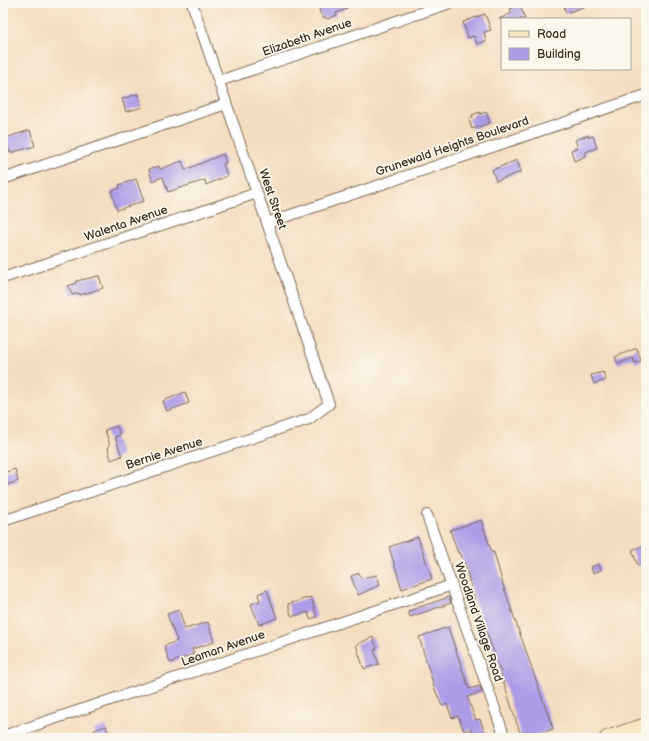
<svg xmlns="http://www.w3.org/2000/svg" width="649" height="741" viewBox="0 0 649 741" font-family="'Balsamiq Sans',sans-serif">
<rect width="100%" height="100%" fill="#fbf7ec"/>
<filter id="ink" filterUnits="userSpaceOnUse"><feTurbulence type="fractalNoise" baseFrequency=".025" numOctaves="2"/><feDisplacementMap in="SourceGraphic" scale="8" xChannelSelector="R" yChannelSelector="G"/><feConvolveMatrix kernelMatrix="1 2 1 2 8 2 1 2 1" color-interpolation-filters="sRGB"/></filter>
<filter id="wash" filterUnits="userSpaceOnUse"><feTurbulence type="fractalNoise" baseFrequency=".012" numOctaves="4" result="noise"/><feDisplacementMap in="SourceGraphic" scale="16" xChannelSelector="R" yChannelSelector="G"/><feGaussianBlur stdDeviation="0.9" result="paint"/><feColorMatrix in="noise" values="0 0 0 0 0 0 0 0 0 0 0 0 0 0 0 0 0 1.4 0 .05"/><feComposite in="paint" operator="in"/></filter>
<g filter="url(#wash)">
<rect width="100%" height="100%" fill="#f4ddbf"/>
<g id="blocks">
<path fill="#ad9be7" d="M 317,3 L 345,3 L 347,9 L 336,13 L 337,15 L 327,19 L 326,17 L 322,18 Z
M 563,3 L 592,3 L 592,4 L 566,13 Z
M 520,5 L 525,19 L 499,19 L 512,13 L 510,9 Z
M 485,14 L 491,30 L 484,32 L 486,41 L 477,44 L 474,36 L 468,38 L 463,22 Z
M 138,94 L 142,107 L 126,112 L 122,99 Z
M 480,112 L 480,114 L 486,112 L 490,123 L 472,129 L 469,119 L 473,118 L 472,115 Z
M 30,130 L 35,146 L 10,153 L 5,138 Z
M 588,135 L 588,137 L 593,136 L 597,148 L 585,152 L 586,156 L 574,161 L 571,150 L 578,148 L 575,140 Z
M 223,154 L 226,163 L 223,164 L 227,176 L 206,185 L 205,180 L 168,192 L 163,177 L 152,181 L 149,169 L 159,166 L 160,169 L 182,161 L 185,170 Z
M 517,160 L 521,172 L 496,181 L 492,170 Z
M 136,179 L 144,201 L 117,210 L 111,191 L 120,188 L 119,185 Z
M 99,276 L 103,288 L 80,295 L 79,293 L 72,295 L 68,286 L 76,283 L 76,281 Z
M 637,348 L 641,361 L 635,363 L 633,358 L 618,364 L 615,357 Z
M 603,372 L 606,380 L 594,384 L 591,375 Z
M 185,392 L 189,403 L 167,411 L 163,401 Z
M 117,426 L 120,435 L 115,437 L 122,456 L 111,460 L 108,448 L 109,447 L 109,442 L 105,430 Z
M 15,469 L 18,481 L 3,486 L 3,473 Z
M 481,520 L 492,553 L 494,552 L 495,556 L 504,588 L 553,729 L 528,738 L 522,738 L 518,727 L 495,655 L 477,608 L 465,565 L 460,552 L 458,553 L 450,530 Z
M 418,537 L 432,579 L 402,589 L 389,547 Z
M 644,545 L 646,563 L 638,566 L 632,550 Z
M 599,564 L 601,570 L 593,573 L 591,567 Z
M 359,573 L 361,578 L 377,575 L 380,585 L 358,595 L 351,576 Z
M 267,590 L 277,618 L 259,625 L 251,604 L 260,601 L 258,594 Z
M 311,597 L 317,617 L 310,619 L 308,612 L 293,616 L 291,615 L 288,604 Z
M 449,597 L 451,603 L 410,617 L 408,611 Z
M 179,610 L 185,629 L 208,622 L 214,642 L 192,649 L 194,654 L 170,663 L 164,646 L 177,641 L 167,614 Z
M 448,627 L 469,689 L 480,686 L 482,692 L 467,697 L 476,720 L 480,719 L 487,738 L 474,738 L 471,729 L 464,731 L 458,716 L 452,718 L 447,704 L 442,706 L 435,690 L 419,637 Z
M 373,637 L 377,649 L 374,650 L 379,664 L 364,669 L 356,645 Z
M 106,726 L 110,737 L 97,738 L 94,730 Z"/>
</g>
</g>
<g filter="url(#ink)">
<use href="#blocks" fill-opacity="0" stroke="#7c6956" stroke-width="1"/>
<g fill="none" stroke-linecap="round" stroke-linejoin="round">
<g stroke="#7c6956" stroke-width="12">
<path id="street" d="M 219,81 L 450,3
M 3,179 L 226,104
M 267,223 L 646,95
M 3,278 L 257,193
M 427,515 L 505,738
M 3,521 L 309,419 L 329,404 L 192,3
M 3,736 L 452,585"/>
</g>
<g stroke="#7c6956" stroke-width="16">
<path id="secondary" d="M 607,738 L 646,725"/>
</g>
<use href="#street" stroke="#fff" stroke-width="10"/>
<use href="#secondary" stroke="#f9e7c3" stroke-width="14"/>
</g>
</g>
<g text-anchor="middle" stroke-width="3.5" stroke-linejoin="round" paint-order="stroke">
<g font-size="12" fill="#3b2a1e" stroke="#fbf7ec">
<text transform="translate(307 37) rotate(-19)" y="4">Elizabeth Avenue</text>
<text transform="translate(452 146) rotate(-19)" y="4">Grunewald Heights Boulevard</text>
<text transform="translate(273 199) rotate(71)" y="4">West Street</text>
<text transform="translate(126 223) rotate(-19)" y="4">Walenta Avenue</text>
<text transform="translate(164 453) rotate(-18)" y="4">Bernie Avenue</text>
<text transform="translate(479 622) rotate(71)" y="4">Woodland Village Road</text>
<text transform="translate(223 648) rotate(-19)" y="4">Leaman Avenue</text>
</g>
</g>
<rect width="649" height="741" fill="none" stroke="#fbf7ec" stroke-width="16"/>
<rect x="501" y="18" width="130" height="52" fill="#fbf7ec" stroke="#aea59a"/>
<rect x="509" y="31" width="20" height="6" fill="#f9e7c3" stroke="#aea59a"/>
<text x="537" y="38" font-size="12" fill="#3b2a1e">Road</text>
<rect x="509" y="48" width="20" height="12" fill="#ad9be7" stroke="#aea59a"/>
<text x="537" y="58" font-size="12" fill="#3b2a1e">Building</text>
</svg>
